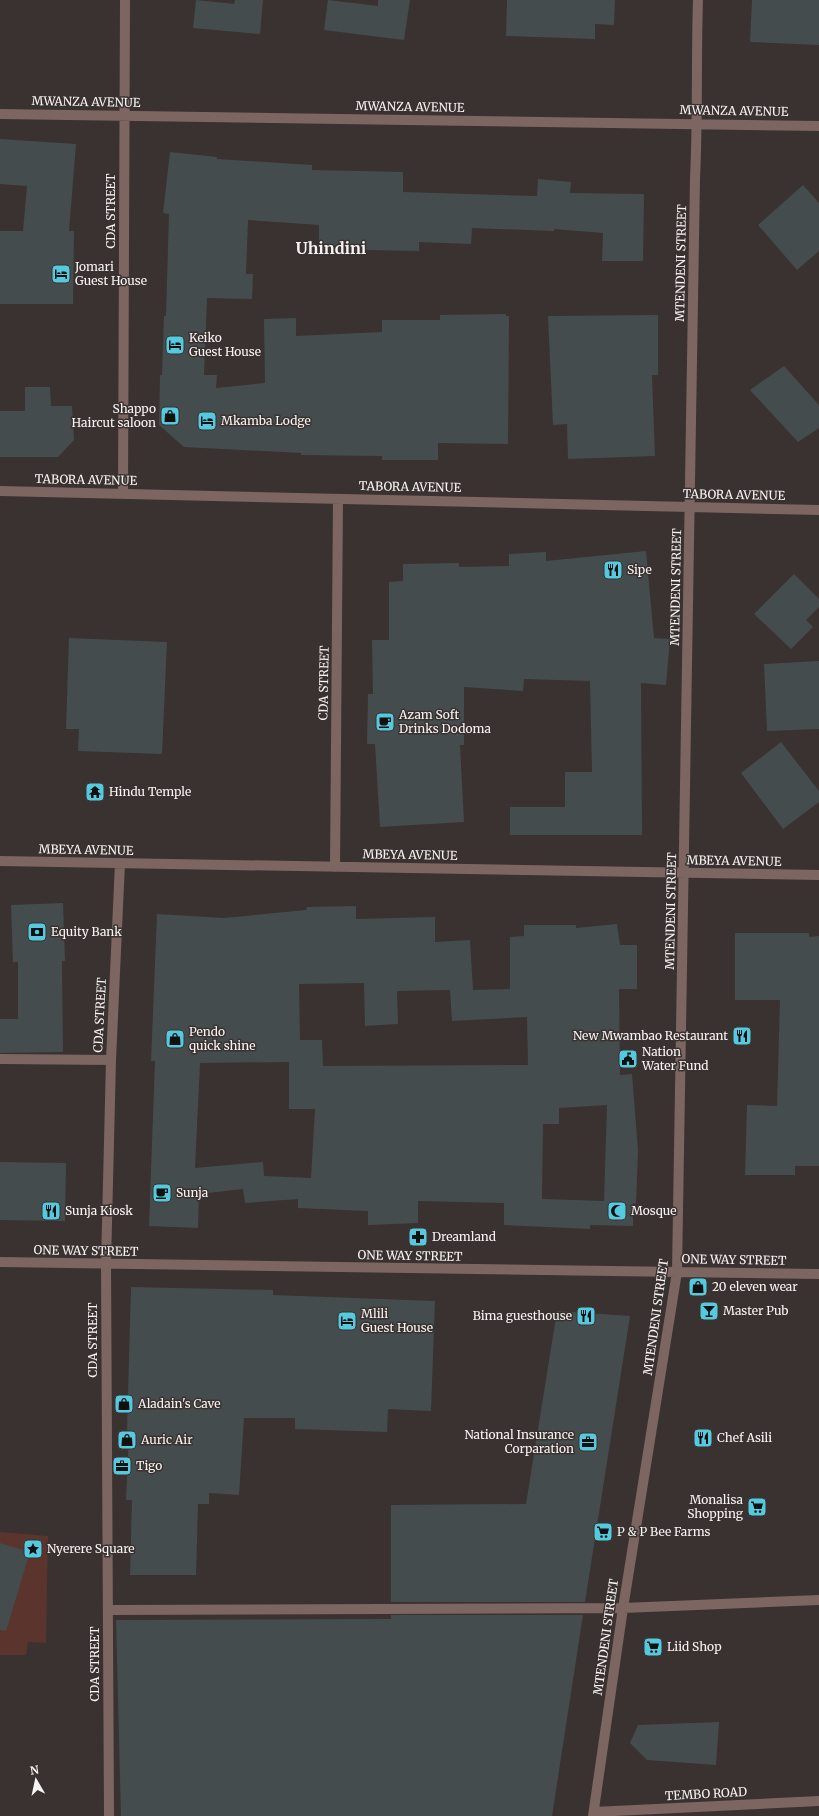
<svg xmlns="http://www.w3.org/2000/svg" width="819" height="1816" viewBox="0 0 819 1816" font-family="Merriweather,serif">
<rect width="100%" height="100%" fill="#393231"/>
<path fill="#5b342d" d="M 0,1532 L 48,1536 L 46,1643 L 28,1642 L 26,1655 L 0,1655 Z"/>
<path fill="#454c4d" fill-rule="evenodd" d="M 196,0 L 234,4 L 235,0 L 263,0 L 260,34 L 193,28 Z
M 328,0 L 378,6 L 378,0 L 410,0 L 404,40 L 324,30 Z
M 507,0 L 615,0 L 614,25 L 595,24 L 595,39 L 506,36 Z
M 752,0 L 819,0 L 819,45 L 750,42 Z
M 0,139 L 76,144 L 69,231 L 74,231 L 73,304 L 0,304 L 0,231 L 23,231 L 27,186 L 0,184 Z
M 170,152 L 217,157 L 217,159 L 312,165 L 312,170 L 403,172 L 403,192 L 537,196 L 538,179 L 571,182 L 570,193 L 644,194 L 643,261 L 602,261 L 603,233 L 554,229 L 554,231 L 472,228 L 471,244 L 419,242 L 419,251 L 319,249 L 319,225 L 248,220 L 246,274 L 253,274 L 252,299 L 207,298 L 204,375 L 217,375 L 216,388 L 265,383 L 264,319 L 296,318 L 296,336 L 382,332 L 382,320 L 440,320 L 440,315 L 506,314 L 506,316 L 509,316 L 508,444 L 438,443 L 438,460 L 382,460 L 382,456 L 301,455 L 301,453 L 184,447 L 159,425 L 160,375 L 162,375 L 164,316 L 166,316 L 169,214 L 163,213 Z
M 803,185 L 819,203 L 819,251 L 797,270 L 758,225 Z
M 658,315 L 658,375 L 652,375 L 655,456 L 568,459 L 567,424 L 553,425 L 548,316 Z
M 784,366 L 819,405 L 819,428 L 798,442 L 750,390 Z
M 25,387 L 50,387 L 51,406 L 72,406 L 74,440 L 58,457 L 0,457 L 0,411 L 25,411 Z
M 646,551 L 654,638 L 670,639 L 666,685 L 641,683 L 642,835 L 510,835 L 510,807 L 565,807 L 565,772 L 592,772 L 590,681 L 524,679 L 523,691 L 464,687 L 464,745 L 460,745 L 464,822 L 380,827 L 375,744 L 367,744 L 368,694 L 373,694 L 372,640 L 389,640 L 389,582 L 403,581 L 403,564 L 459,563 L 459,567 L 509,566 L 509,554 L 546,552 L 546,561 Z
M 794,574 L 819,599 L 819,607 L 806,620 L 813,627 L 791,649 L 754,614 Z
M 69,638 L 167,642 L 162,754 L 78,751 L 79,729 L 66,729 Z
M 819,661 L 819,729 L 767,731 L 764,664 Z
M 781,742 L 819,791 L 819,802 L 783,829 L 741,773 Z
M 63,903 L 65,961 L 62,961 L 63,1052 L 0,1053 L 0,1019 L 18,1019 L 18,962 L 13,962 L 11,905 Z
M 356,906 L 356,919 L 435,917 L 435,942 L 470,940 L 473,990 L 510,989 L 510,937 L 524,936 L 524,925 L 576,925 L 576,928 L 617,924 L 620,945 L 637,945 L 637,989 L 619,989 L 620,1075 L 632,1074 L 638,1151 L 636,1204 L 633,1203 L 633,1226 L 590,1225 L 590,1229 L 504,1225 L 504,1203 L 418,1201 L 418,1223 L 368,1225 L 368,1211 L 298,1208 L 298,1199 L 245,1203 L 243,1189 L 199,1194 L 198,1228 L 149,1226 L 155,1061 L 151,1061 L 157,914 L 224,918 L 306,910 L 307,907 ZM 364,983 L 365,1026 L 398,1024 L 397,991 L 450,990 L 452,1021 L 527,1017 L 528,1065 L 323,1066 L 322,1040 L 300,1040 L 299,984 ZM 289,1062 L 289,1109 L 315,1109 L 311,1178 L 264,1176 L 263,1162 L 195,1168 L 200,1063 ZM 607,1105 L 604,1201 L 542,1199 L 543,1124 L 559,1124 L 559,1108 Z
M 735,933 L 809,933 L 809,937 L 819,936 L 819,1166 L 795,1166 L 795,1175 L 745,1175 L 747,1105 L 777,1106 L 780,1000 L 735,1000 Z
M 0,1162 L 66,1163 L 65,1221 L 0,1220 Z
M 131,1287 L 273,1290 L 273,1295 L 435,1301 L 431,1411 L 388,1409 L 387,1432 L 295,1429 L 295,1418 L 244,1418 L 239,1495 L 209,1493 L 209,1504 L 198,1504 L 196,1575 L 130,1575 L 132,1500 L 126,1500 L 129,1432 L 127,1431 Z
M 557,1311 L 630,1316 L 585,1602 L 391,1602 L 391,1505 L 526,1504 Z
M 0,1543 L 30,1552 L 6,1631 L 0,1630 Z
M 391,1615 L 583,1615 L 552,1816 L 121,1816 L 116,1620 L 391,1619 Z
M 719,1722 L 716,1765 L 647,1760 L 630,1743 L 638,1725 Z"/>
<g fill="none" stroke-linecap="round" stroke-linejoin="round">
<path stroke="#7d6561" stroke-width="10" d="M 0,114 L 819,126
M 0,491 L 819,510
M 123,494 L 125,0
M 0,861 L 819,875
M 335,867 L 338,499
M 0,1059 L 111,1060
M 0,1262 L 819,1274
M 108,1610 L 623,1608 L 819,1600
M 594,1812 L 819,1801
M 109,1816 L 106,1264 L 111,1060 L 120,863
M 593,1816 L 623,1608 L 677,1272 L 695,178 C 698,119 696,60 698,0"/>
</g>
<defs>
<g id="hotel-square" transform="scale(1)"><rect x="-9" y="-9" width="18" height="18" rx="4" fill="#55cadf" stroke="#393231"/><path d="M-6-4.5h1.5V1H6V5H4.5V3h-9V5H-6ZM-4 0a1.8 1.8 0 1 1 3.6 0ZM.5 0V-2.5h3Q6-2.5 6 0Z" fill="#111"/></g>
<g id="shop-square" transform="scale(1)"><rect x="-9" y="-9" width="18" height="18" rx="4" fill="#55cadf" stroke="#393231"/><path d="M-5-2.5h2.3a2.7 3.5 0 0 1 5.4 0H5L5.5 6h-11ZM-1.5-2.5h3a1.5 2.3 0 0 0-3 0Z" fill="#111"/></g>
<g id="restaurant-square" transform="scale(1)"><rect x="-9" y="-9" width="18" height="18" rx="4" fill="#55cadf" stroke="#393231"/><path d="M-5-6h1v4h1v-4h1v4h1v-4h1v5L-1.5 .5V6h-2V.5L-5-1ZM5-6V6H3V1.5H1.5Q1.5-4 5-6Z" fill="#111"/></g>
<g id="cafe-square" transform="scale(1)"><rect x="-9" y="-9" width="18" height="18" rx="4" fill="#55cadf" stroke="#393231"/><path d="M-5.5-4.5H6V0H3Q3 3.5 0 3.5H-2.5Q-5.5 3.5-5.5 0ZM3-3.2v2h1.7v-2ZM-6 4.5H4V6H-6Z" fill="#111"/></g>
<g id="temple-square" transform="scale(1)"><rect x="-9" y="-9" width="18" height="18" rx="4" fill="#55cadf" stroke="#393231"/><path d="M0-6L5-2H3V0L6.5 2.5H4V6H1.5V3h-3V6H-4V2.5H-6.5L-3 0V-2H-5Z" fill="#111"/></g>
<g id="bank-square" transform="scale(1)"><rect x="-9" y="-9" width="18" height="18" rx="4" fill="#55cadf" stroke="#393231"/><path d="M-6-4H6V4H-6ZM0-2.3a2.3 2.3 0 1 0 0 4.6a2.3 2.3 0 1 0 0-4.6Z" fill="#111"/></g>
<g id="civic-square" transform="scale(1)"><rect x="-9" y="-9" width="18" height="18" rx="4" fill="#55cadf" stroke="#393231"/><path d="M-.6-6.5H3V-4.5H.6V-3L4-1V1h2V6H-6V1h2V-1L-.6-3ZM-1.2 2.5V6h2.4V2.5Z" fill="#111"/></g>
<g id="mosque-square" transform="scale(1)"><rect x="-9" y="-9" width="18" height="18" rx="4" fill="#55cadf" stroke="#393231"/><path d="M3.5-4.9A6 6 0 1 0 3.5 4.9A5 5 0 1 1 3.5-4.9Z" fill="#111"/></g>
<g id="pharmacy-square" transform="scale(1)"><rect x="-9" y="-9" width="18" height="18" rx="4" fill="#55cadf" stroke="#393231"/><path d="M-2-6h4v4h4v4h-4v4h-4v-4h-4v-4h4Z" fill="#111"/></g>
<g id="bar-square" transform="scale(1)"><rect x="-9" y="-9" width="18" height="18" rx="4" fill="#55cadf" stroke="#393231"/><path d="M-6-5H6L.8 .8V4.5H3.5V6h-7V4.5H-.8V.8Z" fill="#111"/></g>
<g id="office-square" transform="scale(1)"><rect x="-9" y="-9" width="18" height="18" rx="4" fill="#55cadf" stroke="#393231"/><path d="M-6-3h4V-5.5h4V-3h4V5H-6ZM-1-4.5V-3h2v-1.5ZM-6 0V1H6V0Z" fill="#111"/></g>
<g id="supermarket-square" transform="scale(1)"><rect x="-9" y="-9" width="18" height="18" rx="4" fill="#55cadf" stroke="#393231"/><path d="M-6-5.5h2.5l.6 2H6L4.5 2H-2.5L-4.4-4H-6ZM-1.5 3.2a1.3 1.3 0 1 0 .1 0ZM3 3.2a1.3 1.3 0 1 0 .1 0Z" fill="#111"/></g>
<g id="sight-square" transform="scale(1)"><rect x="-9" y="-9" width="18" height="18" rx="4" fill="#55cadf" stroke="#393231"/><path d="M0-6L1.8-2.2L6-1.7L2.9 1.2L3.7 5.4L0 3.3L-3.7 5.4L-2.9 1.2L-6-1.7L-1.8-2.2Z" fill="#111"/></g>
</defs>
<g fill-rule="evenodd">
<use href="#hotel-square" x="61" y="274"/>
<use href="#hotel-square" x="175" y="345"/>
<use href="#shop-square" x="170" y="416"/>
<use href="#hotel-square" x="207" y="421"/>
<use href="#restaurant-square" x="613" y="570"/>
<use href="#cafe-square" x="385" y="722"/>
<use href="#temple-square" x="95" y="792"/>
<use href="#bank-square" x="37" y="932"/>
<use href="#restaurant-square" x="742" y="1036"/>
<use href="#shop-square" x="175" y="1039"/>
<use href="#civic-square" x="628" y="1059"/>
<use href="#cafe-square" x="162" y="1193"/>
<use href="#restaurant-square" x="51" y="1211"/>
<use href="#mosque-square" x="617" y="1211"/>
<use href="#pharmacy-square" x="418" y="1237"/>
<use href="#shop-square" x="698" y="1287"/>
<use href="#bar-square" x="709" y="1311"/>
<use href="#restaurant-square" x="586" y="1316"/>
<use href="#hotel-square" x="347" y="1321"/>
<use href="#shop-square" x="124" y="1404"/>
<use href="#restaurant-square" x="703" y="1438"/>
<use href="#shop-square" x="127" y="1440"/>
<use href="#office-square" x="588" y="1442"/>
<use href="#office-square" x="122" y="1466"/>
<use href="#supermarket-square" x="757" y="1507"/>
<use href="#supermarket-square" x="603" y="1532"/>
<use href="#sight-square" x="33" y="1549"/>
<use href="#supermarket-square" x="653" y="1647"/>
</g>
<g text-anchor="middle" stroke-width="3" stroke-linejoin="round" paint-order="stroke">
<g font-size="12" fill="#f8f4f3" stroke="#393231">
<text transform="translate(86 102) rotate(1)" y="4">MWANZA AVENUE</text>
<text transform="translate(410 107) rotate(1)" y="4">MWANZA AVENUE</text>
<text transform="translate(734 111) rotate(1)" y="4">MWANZA AVENUE</text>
<text transform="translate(111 211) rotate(-90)" y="4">CDA STREET</text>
<text transform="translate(681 263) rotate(-89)" y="4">MTENDENI STREET</text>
<text transform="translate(86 480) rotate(1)" y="4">TABORA AVENUE</text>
<text transform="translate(410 487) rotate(1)" y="4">TABORA AVENUE</text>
<text transform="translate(734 495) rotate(1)" y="4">TABORA AVENUE</text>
<text transform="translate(676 587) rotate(-89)" y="4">MTENDENI STREET</text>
<text transform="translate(324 683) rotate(-89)" y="4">CDA STREET</text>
<text transform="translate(86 850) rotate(1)" y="4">MBEYA AVENUE</text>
<text transform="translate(410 855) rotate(1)" y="4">MBEYA AVENUE</text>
<text transform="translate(734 861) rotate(1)" y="4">MBEYA AVENUE</text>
<text transform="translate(671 911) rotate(-89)" y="4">MTENDENI STREET</text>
<text transform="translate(100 1015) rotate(-87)" y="4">CDA STREET</text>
<text transform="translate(86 1251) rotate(1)" y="4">ONE WAY STREET</text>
<text transform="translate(410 1256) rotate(1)" y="4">ONE WAY STREET</text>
<text transform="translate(734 1260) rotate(1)" y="4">ONE WAY STREET</text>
<text transform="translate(656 1317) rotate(-82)" y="4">MTENDENI STREET</text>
<text transform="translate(93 1340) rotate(-90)" y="4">CDA STREET</text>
<text transform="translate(606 1637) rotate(-82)" y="4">MTENDENI STREET</text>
<text transform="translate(95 1664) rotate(-90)" y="4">CDA STREET</text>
<text transform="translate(706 1794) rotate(-3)" y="4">TEMBO ROAD</text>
</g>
<g font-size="12" fill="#f8f4f3" stroke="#393231" text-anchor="start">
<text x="75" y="271">Jomari<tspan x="75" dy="14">Guest House</tspan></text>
<text x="189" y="342">Keiko<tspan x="189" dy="14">Guest House</tspan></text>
<text x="156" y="413" text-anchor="end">Shappo<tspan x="156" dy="14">Haircut saloon</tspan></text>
<text x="221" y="425">Mkamba Lodge</text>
<text x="627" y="574">Sipe</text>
<text x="399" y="719">Azam Soft<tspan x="399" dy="14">Drinks Dodoma</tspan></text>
<text x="109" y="796">Hindu Temple</text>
<text x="51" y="936">Equity Bank</text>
<text x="189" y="1036">Pendo<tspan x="189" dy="14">quick shine</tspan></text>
<text x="728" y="1040" text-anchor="end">New Mwambao Restaurant</text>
<text x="642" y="1056">Nation<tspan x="642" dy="14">Water Fund</tspan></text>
<text x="176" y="1197">Sunja</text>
<text x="65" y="1215">Sunja Kiosk</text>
<text x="631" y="1215">Mosque</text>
<text x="432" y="1241">Dreamland</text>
<text x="712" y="1291">20 eleven wear</text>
<text x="723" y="1315">Master Pub</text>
<text x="361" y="1318">Mlili<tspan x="361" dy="14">Guest House</tspan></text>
<text x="572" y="1320" text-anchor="end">Bima guesthouse</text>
<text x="138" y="1408">Aladain's Cave</text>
<text x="574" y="1439" text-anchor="end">National Insurance<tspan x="574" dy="14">Corparation</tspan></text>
<text x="717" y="1442">Chef Asili</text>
<text x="141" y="1444">Auric Air</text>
<text x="136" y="1470">Tigo</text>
<text x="743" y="1504" text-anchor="end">Monalisa<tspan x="743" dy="14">Shopping</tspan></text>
<text x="617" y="1536">P &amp; P Bee Farms</text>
<text x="47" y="1553">Nyerere Square</text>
<text x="667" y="1651">Liid Shop</text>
</g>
<g font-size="16" font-weight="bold" fill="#f8f4f3" stroke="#393231">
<text x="331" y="254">Uhindini</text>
</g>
</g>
<g transform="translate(36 1780) rotate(351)" stroke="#393231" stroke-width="3" paint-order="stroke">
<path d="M0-3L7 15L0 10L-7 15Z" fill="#f8f4f3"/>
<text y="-6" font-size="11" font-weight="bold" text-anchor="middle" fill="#f8f4f3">N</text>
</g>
</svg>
